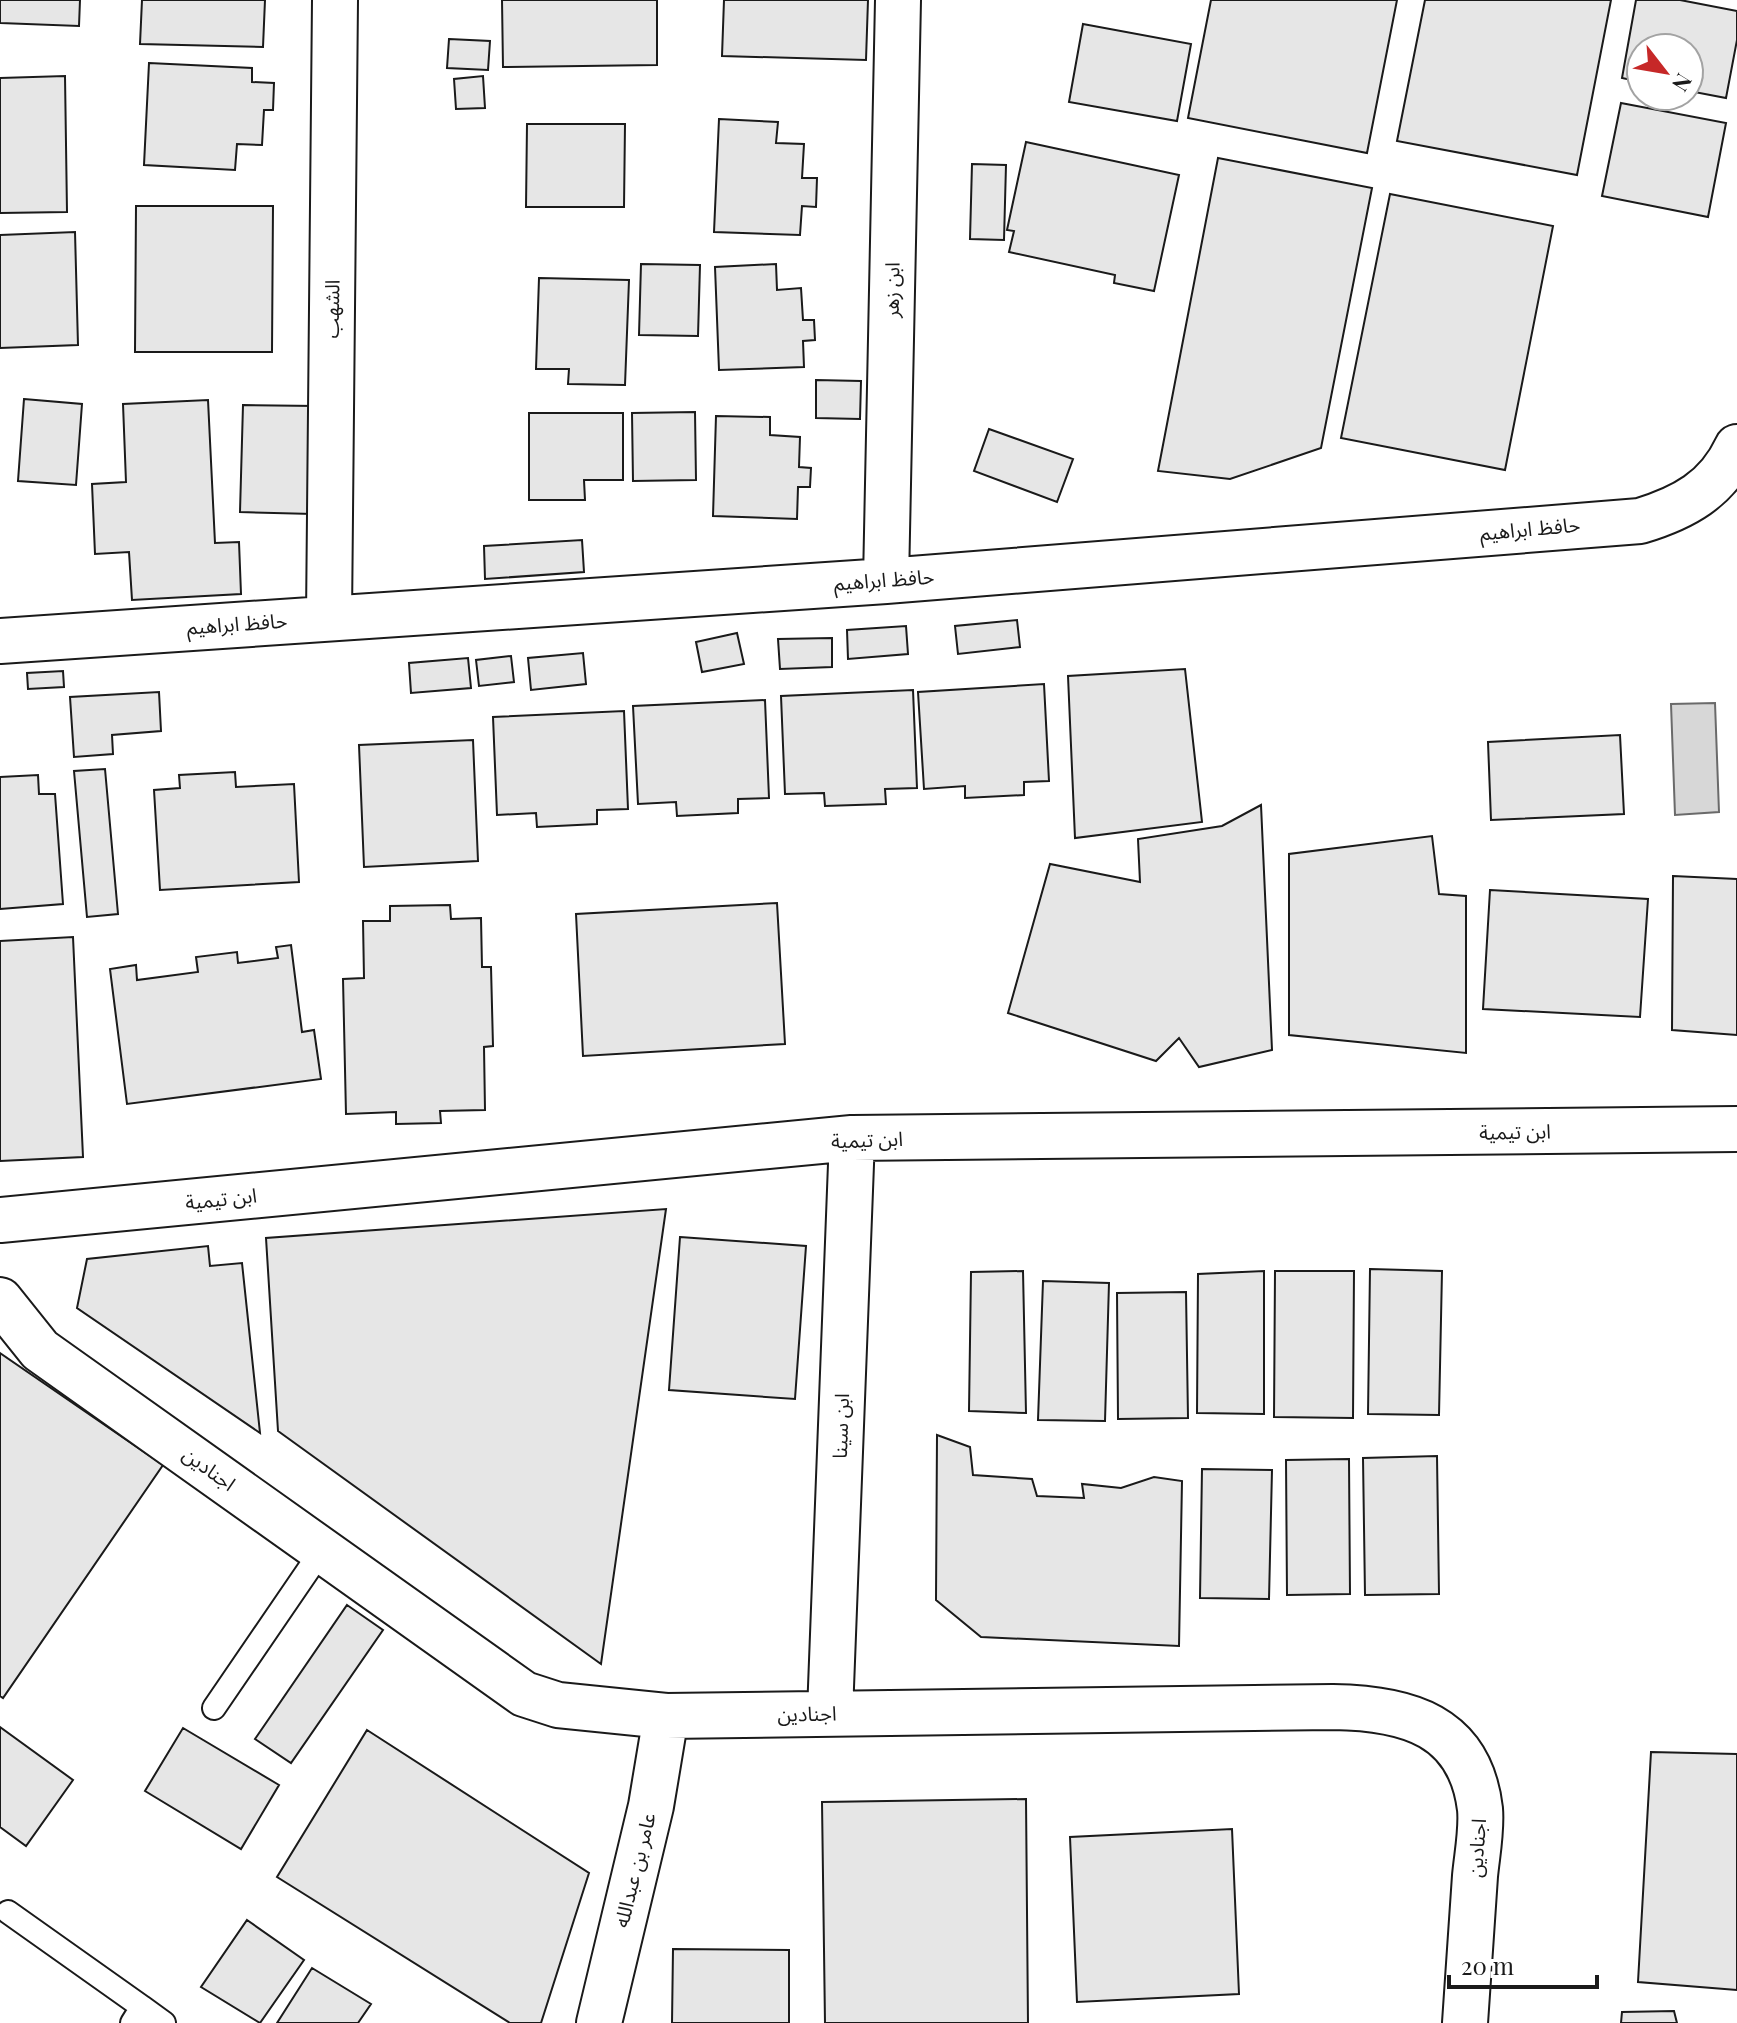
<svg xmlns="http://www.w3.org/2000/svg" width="1737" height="2023" viewBox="0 0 1737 2023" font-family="'Playfair Display','Noto Sans Arabic',serif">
<rect width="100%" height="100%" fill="#fff"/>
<path fill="#d7d7d7" stroke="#6a6a6a" stroke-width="2" d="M 1715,703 L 1719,812 L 1675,815 L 1671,704 Z"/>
<path fill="#e6e6e6" stroke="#1a1a1a" stroke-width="2" d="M 0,0 L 80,0 L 79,26 L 0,23 Z
M 142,0 L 265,0 L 263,47 L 140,44 Z
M 502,0 L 657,0 L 657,65 L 503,67 Z
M 724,0 L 868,0 L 866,60 L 722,56 Z
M 1211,0 L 1397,0 L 1367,153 L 1188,118 Z
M 1425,0 L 1611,0 L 1577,175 L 1397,141 Z
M 1636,0 L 1680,0 L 1737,11 L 1737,40 L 1726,98 L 1689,91 L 1689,48 L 1641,48 L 1641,82 L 1622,78 Z
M 1083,24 L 1191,44 L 1177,121 L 1069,102 Z
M 449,39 L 490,41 L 488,70 L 447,68 Z
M 149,63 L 252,68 L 252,82 L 274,83 L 273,110 L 264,110 L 262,145 L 237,144 L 235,170 L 144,165 Z
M 65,76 L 67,212 L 0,213 L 0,78 Z
M 483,76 L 485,108 L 456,109 L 454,79 Z
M 1621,103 L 1726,123 L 1708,217 L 1602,196 Z
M 719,119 L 778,122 L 776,143 L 804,144 L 802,178 L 817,178 L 816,207 L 802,206 L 800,235 L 714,232 Z
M 527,124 L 625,124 L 624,207 L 526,207 Z
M 1026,142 L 1179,175 L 1154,291 L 1114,283 L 1115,275 L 1009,252 L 1014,231 L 1007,230 Z
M 1218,158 L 1372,188 L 1321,448 L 1230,479 L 1158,471 Z
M 972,164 L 1006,165 L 1004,240 L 970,239 Z
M 1390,194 L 1553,226 L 1505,470 L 1341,438 Z
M 136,206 L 273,206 L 272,352 L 135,352 Z
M 75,232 L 78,345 L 0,348 L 0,235 Z
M 641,264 L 700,265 L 698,336 L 639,335 Z
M 776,264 L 777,290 L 801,288 L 803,320 L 814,320 L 815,340 L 803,341 L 804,367 L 719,370 L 715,267 Z
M 539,278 L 629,280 L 625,385 L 568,384 L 569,369 L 536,369 Z
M 816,380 L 861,381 L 860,419 L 816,418 Z
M 24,399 L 82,404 L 76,485 L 18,481 Z
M 208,400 L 215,543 L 239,542 L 241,594 L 132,600 L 129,552 L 95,554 L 92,484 L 126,482 L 123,404 Z
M 243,405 L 316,406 L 313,514 L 240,512 Z
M 695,412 L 696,480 L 633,481 L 632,413 Z
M 529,413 L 623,413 L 623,480 L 584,480 L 585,500 L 529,500 Z
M 716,416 L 770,417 L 770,435 L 800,437 L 799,467 L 811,468 L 810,487 L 798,487 L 797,519 L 713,516 Z
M 989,429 L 1073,459 L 1057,502 L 974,471 Z
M 582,540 L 584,572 L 485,579 L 484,546 Z
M 1017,620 L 1020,647 L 958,654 L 955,626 Z
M 906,626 L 908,654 L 848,659 L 847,630 Z
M 737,633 L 744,664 L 702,672 L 696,642 Z
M 832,638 L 832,667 L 780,669 L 778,639 Z
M 583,653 L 586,684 L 531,690 L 528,658 Z
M 511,656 L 514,682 L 479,686 L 476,660 Z
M 468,658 L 471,688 L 411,693 L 409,663 Z
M 1185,669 L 1202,822 L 1075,838 L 1068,676 Z
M 63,671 L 64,687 L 28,689 L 27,673 Z
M 1044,684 L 1049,781 L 1024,782 L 1024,795 L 965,798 L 965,786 L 924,789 L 918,692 Z
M 913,690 L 917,788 L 885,789 L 886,804 L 825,806 L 824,793 L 785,794 L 781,696 Z
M 159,692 L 161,731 L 112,735 L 113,754 L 74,757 L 70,697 Z
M 765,700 L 769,798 L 738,799 L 738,813 L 677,816 L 676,802 L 638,804 L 633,706 Z
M 624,711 L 628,809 L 597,810 L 597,824 L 537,827 L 536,813 L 497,815 L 493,717 Z
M 1620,735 L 1624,814 L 1491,820 L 1488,742 Z
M 473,740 L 478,861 L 364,867 L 359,745 Z
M 105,769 L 118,914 L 87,917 L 74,771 Z
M 235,772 L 236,787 L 294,784 L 299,882 L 160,890 L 154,790 L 180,788 L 179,775 Z
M 38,775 L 39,794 L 55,794 L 63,904 L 0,909 L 0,777 Z
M 1261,805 L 1272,1050 L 1199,1067 L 1179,1038 L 1156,1061 L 1008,1013 L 1050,864 L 1140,882 L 1138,839 L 1222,826 Z
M 1432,836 L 1439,894 L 1466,896 L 1466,1053 L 1289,1035 L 1289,854 Z
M 1673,876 L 1737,879 L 1737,1035 L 1672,1030 Z
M 1490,890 L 1648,899 L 1640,1017 L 1483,1009 Z
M 777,903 L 785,1044 L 583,1056 L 576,914 Z
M 450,905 L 451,919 L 481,918 L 482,967 L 491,967 L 493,1046 L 484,1047 L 485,1110 L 440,1111 L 441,1123 L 396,1124 L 396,1112 L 346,1114 L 343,979 L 364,978 L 363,921 L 390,921 L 390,906 Z
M 73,937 L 83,1157 L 0,1161 L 0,941 Z
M 291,945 L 302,1032 L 314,1030 L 321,1079 L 127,1104 L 110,969 L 136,965 L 137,980 L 198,972 L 196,957 L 237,952 L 238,963 L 278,958 L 276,947 Z
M 666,1209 L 601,1664 L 278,1431 L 266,1238 Z
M 680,1237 L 806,1246 L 795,1399 L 669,1390 Z
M 208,1246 L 210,1266 L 242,1263 L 260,1433 L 77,1308 L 87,1259 Z
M 1370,1269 L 1442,1271 L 1439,1415 L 1368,1414 Z
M 1023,1271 L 1026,1413 L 969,1411 L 971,1272 Z
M 1264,1271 L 1264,1414 L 1197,1413 L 1198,1274 Z
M 1275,1271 L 1354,1271 L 1353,1418 L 1274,1417 Z
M 1043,1281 L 1109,1283 L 1105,1421 L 1038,1420 Z
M 1186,1292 L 1188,1418 L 1118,1419 L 1117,1293 Z
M 0,1353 L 163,1465 L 3,1698 L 0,1696 Z
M 937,1435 L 970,1447 L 973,1475 L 1032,1479 L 1037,1496 L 1084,1498 L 1082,1484 L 1121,1488 L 1154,1477 L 1182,1481 L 1179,1646 L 981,1637 L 936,1600 Z
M 1437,1456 L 1439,1594 L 1365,1595 L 1363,1458 Z
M 1349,1459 L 1350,1594 L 1287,1595 L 1286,1460 Z
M 1202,1469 L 1272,1470 L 1269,1599 L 1200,1598 Z
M 347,1605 L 383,1630 L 291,1763 L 255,1739 Z
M 0,1727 L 73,1780 L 26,1846 L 0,1827 Z
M 183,1728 L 279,1785 L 241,1849 L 145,1791 Z
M 367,1730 L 589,1873 L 541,2023 L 510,2023 L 277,1877 Z
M 1651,1752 L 1737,1754 L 1737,1990 L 1638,1982 Z
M 1026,1799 L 1028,2023 L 825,2023 L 822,1802 Z
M 1232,1829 L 1239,1994 L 1077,2002 L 1070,1837 Z
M 247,1920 L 304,1960 L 260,2023 L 201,1987 Z
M 673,1949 L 789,1950 L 789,2023 L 672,2023 Z
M 312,1968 L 371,2004 L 358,2023 L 277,2023 Z
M 1674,2011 L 1677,2023 L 1621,2023 L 1622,2012 Z"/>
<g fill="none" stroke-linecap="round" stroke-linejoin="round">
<g stroke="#1a1a1a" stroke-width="26">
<path id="lane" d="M 214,1708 L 322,1550
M 8,1912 L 142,2007
M 132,2023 L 142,2007 L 164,2023"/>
</g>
<g stroke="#1a1a1a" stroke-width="48">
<path id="street" d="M 886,581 L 898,0
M 329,617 L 335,0
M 0,641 L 886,581 L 1640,521 C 1683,508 1717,490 1737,447
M 0,1220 L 852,1138 L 1737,1129
M 0,1300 L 40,1350 L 524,1694 L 558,1705 L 666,1716 L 1333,1707 C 1407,1708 1470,1725 1480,1809 C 1482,1830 1477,1855 1475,1876 C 1472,1925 1468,1974 1465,2023
M 830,1713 L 852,1138
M 599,2023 L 651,1806 L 666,1716"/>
</g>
<use href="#lane" stroke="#fff" stroke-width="22"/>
<use href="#street" stroke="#fff" stroke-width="44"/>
</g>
<g text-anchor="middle" stroke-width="6" stroke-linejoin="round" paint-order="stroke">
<g font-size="20" fill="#1a1a1a" stroke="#fff">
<text transform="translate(892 290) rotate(-89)" y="7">ابن زهر</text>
<text transform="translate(332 309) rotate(-89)" y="7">الشهب</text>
<text transform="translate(1530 529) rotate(-5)" y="7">حافظ ابراهيم</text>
<text transform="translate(884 580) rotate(-4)" y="7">حافظ ابراهيم</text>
<text transform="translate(237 624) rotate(-4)" y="7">حافظ ابراهيم</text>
<text transform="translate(1515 1132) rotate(-1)" y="7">ابن تيمية</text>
<text transform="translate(867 1140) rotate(-2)" y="7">ابن تيمية</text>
<text transform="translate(221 1199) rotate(-6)" y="7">ابن تيمية</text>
<text transform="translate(841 1426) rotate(-88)" y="7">ابن سينا</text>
<text transform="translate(209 1469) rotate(36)" y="7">اجنادين</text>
<text transform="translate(807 1714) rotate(-1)" y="7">اجنادين</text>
<text transform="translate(1477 1848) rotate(-86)" y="7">اجنادين</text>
<text transform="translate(635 1870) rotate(-76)" y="7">عامر بن عبدالله</text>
</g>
</g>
<g transform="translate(1665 72) rotate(121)"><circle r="38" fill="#ffffff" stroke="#a3a3a3" stroke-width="2"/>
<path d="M0-6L14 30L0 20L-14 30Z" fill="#c62828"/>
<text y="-12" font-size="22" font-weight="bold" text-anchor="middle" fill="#1a1a1a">N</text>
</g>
<path d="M1449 1975v12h148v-12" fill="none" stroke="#1a1a1a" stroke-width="4"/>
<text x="1461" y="1975" font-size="24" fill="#1a1a1a" stroke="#ffffff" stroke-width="6" paint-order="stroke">20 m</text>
</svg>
